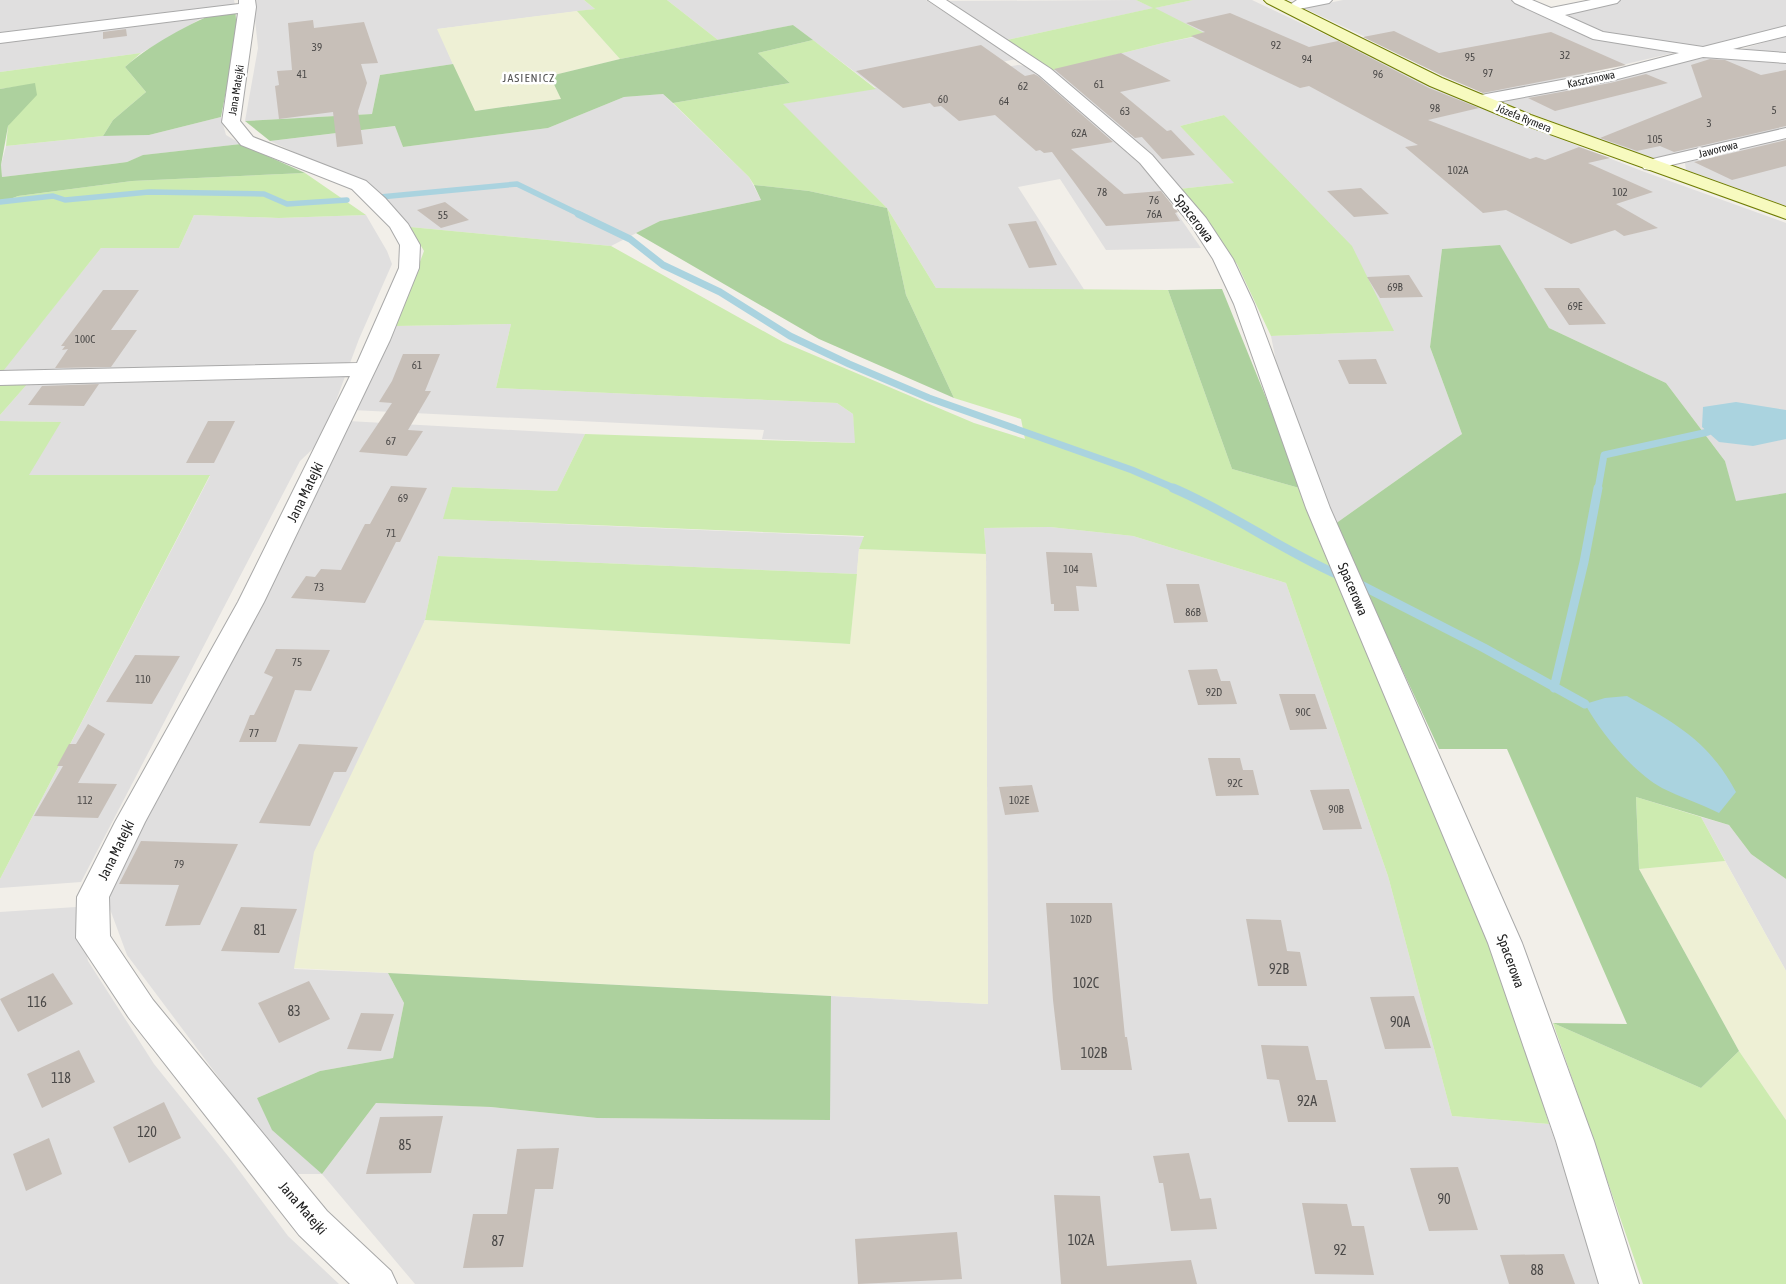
<svg xmlns="http://www.w3.org/2000/svg" width="1786" height="1284" viewBox="0 0 1786 1284" font-family="'Asap Condensed',sans-serif">
<rect width="100%" height="100%" fill="#f2efe9"/>
<path fill="#e0dfdf" d="M 0,0 L 234,0 L 235,5 L 202,18 L 141,53 L 0,72 Z
M 253,0 L 584,0 L 595,9 L 438,29 L 453,64 L 380,75 L 372,114 L 245,121 L 258,48 Z
M 667,0 L 926,0 L 1016,59 L 896,85 L 1018,65 L 1028,66 L 1145,167 L 1201,248 L 1106,250 L 1060,179 L 1018,187 L 1085,291 L 936,288 L 887,208 L 782,104 L 876,88 L 793,25 L 718,40 Z
M 1136,0 L 1154,8 L 1193,0 L 1252,0 L 1476,106 L 1642,171 L 1786,223 L 1786,493 L 1735,502 L 1725,461 L 1666,383 L 1549,328 L 1499,245 L 1442,249 L 1430,347 L 1462,434 L 1335,524 L 1278,371 L 1271,336 L 1393,331 L 1224,115 L 1180,126 L 1235,183 L 1179,189 L 1050,71 L 1163,43 L 1204,35 L 1154,8 L 1007,40 L 944,1 Z
M 1343,0 L 1515,0 L 1555,16 L 1612,0 L 1786,0 L 1786,31 L 1700,52 L 1629,42 L 1673,53 L 1490,96 L 1304,8 Z
M 1786,36 L 1786,132 L 1659,158 L 1650,158 L 1497,101 L 1732,52 Z
M 663,94 L 749,177 L 761,200 L 660,221 L 611,246 L 410,227 L 375,189 L 270,141 L 396,126 L 403,147 L 548,128 L 624,97 Z
M 221,117 L 226,135 L 241,144 L 144,155 L 127,162 L 112,164 L 2,177 L 1,165 L 6,146 L 103,136 L 149,135 Z
M 1786,133 L 1786,206 L 1686,170 L 1685,163 Z
M 194,215 L 279,218 L 366,215 L 387,251 L 392,264 L 359,339 L 321,441 L 300,461 L 81,882 L 0,888 L 0,879 L 210,476 L 28,475 L 60,422 L 0,421 L 0,415 L 28,383 L 0,374 L 101,248 L 179,248 Z
M 511,324 L 496,388 L 837,403 L 853,414 L 856,443 L 762,439 L 764,430 L 352,410 L 396,326 Z
M 348,421 L 585,434 L 557,491 L 452,487 L 444,519 L 865,537 L 859,549 L 857,574 L 438,556 L 425,620 L 294,969 L 388,973 L 404,1003 L 393,1058 L 320,1071 L 257,1098 L 322,1174 L 376,1103 L 491,1107 L 597,1118 L 829,1120 L 831,996 L 988,1004 L 986,554 L 984,528 L 1050,527 L 1133,536 L 1286,583 L 1388,876 L 1452,1116 L 1549,1124 L 1594,1252 L 1602,1284 L 415,1284 L 322,1174 L 291,1174 L 127,955 L 104,893 Z
M 1701,817 L 1729,825 L 1751,854 L 1786,879 L 1786,971 Z
M 76,907 L 88,961 L 154,1064 L 232,1161 L 288,1236 L 339,1284 L 0,1284 L 0,912 Z"/>
<path fill="#eef0d5" d="M 577,11 L 620,59 L 550,76 L 562,99 L 474,111 L 437,29 Z
M 859,549 L 986,554 L 988,1004 L 294,968 L 314,852 L 425,620 L 850,644 Z
M 1725,861 L 1786,971 L 1786,1120 L 1739,1051 L 1639,869 Z"/>
<path fill="#cdebb0" d="M 584,0 L 667,0 L 718,40 L 620,59 L 577,11 L 595,9 Z
M 1136,0 L 1193,0 L 1155,8 L 1206,34 L 1163,43 L 1050,71 L 1007,40 L 1153,8 Z
M 813,40 L 876,89 L 783,104 L 887,208 L 936,288 L 1168,290 L 1232,469 L 1303,489 L 1505,977 L 1549,1124 L 1452,1116 L 1388,876 L 1286,583 L 1133,536 L 1050,527 L 984,528 L 986,554 L 859,549 L 864,536 L 443,519 L 452,487 L 557,491 L 585,434 L 855,443 L 853,414 L 837,403 L 496,388 L 511,324 L 396,326 L 424,251 L 410,227 L 611,246 L 783,342 L 974,423 L 1025,439 L 1021,419 L 954,398 L 906,295 L 887,208 L 809,191 L 754,185 L 749,177 L 673,103 L 790,83 L 758,53 Z
M 141,53 L 125,67 L 146,92 L 113,120 L 103,136 L 6,146 L 8,126 L 35,84 L 0,89 L 0,72 Z
M 1224,115 L 1352,246 L 1394,331 L 1271,336 L 1237,264 L 1179,189 L 1234,183 L 1180,126 Z
M 305,173 L 366,215 L 279,218 L 194,215 L 179,248 L 101,248 L 4,370 L 0,370 L 0,203 L 18,196 L 132,181 Z
M 29,382 L 0,415 L 0,383 Z
M 0,421 L 61,422 L 29,475 L 210,475 L 0,879 Z
M 438,556 L 857,574 L 850,644 L 425,620 Z
M 1636,797 L 1701,817 L 1725,861 L 1639,869 Z
M 1553,1023 L 1701,1088 L 1739,1051 L 1786,1120 L 1786,1284 L 1643,1284 Z"/>
<path fill="#add19e" d="M 235,5 L 237,34 L 221,117 L 149,135 L 103,136 L 113,120 L 146,92 L 125,67 C 156,40 197,20 235,5 Z
M 793,25 L 813,40 L 758,53 L 790,83 L 673,103 L 663,94 L 624,97 L 548,128 L 403,147 L 395,126 L 270,141 L 245,121 L 372,114 L 380,75 L 453,64 L 475,111 L 561,99 L 550,76 L 620,59 Z
M 35,83 L 37,95 L 8,126 L 1,165 L 2,177 L 112,164 L 127,162 L 143,155 L 241,144 L 305,173 L 132,181 L 18,196 L 0,203 L 0,89 Z
M 754,185 L 809,191 L 887,208 L 906,295 L 954,398 L 819,339 L 636,233 L 660,221 L 761,200 Z
M 1500,245 L 1549,328 L 1666,383 L 1725,461 L 1736,501 L 1786,493 L 1786,879 L 1751,854 L 1729,825 L 1636,797 L 1639,869 L 1739,1051 L 1701,1088 L 1553,1023 L 1627,1024 L 1507,749 L 1439,749 L 1335,524 L 1462,434 L 1430,347 L 1442,249 Z
M 1222,289 L 1303,489 L 1232,469 L 1168,290 Z
M 388,973 L 831,996 L 830,1120 L 597,1118 L 491,1107 L 376,1103 L 322,1174 L 272,1130 L 257,1098 L 320,1071 L 393,1058 L 404,1003 Z"/>
<path fill="#aad3df" d="M 1736,402 L 1786,410 L 1786,439 L 1753,446 L 1719,442 L 1702,427 L 1703,407 Z
M 1627,696 C 1675,723 1709,741 1736,792 L 1719,813 C 1701,804 1680,797 1662,788 C 1633,772 1601,733 1585,704 L 1605,698 Z"/>
<g fill="none" stroke-linecap="round" stroke-linejoin="round">
<path stroke="#aad3df" stroke-width="5.5" d="M 380,197 L 517,184 L 581,215
M 0,202 L 53,196 L 65,200 L 149,192 L 264,194 L 287,204 L 347,200"/>
<path stroke="#aad3df" stroke-width="7" d="M 578,214 L 630,239 L 663,265 L 720,292 L 790,336 L 849,364 L 929,398 L 1132,470 L 1176,489
M 1598,489 L 1604,455 L 1708,432"/>
<path stroke="#aad3df" stroke-width="9" d="M 1173,488 C 1232,513 1284,552 1343,577
M 1355,582 L 1484,648 L 1585,704
M 1554,688 L 1584,562 L 1598,488"/>
</g>
<path fill="#c7bfb8" d="M 1230,13 L 1309,47 L 1338,41 L 1429,88 L 1479,108 L 1428,120 L 1530,159 L 1536,157 L 1545,160 L 1579,147 L 1610,158 L 1588,163 L 1653,192 L 1616,204 L 1658,228 L 1624,236 L 1615,230 L 1571,244 L 1506,210 L 1483,213 L 1405,147 L 1418,145 L 1309,86 L 1300,88 L 1191,36 L 1205,32 L 1186,23 Z
M 313,20 L 314,28 L 364,22 L 378,63 L 361,64 L 367,83 L 358,111 L 363,144 L 337,147 L 333,112 L 279,119 L 275,86 L 279,85 L 277,71 L 292,70 L 288,23 Z
M 126,29 L 127,36 L 103,39 L 103,32 Z
M 1394,31 L 1439,53 L 1551,32 L 1626,65 L 1483,93 L 1443,76 L 1363,37 Z
M 981,45 L 1025,76 L 1034,74 L 1038,76 L 1113,142 L 1071,149 L 1124,194 L 1161,191 L 1178,212 L 1175,213 L 1180,221 L 1106,226 L 1052,152 L 1044,153 L 1040,150 L 1036,151 L 995,115 L 959,121 L 941,106 L 934,107 L 930,103 L 903,108 L 856,71 Z
M 1121,53 L 1171,81 L 1120,92 L 1167,131 L 1171,130 L 1195,155 L 1162,159 L 1142,137 L 1135,138 L 1054,69 Z
M 1710,59 L 1725,60 L 1761,75 L 1786,70 L 1786,126 L 1674,152 L 1660,146 L 1637,151 L 1600,138 L 1702,97 L 1691,65 Z
M 1646,74 L 1668,83 L 1555,111 L 1528,98 L 1610,83 Z
M 1786,140 L 1786,166 L 1732,180 L 1694,162 Z
M 1361,188 L 1389,214 L 1354,217 L 1327,191 Z
M 445,202 L 469,220 L 441,228 L 417,210 Z
M 1036,221 L 1057,265 L 1029,268 L 1008,224 Z
M 1409,275 L 1423,297 L 1380,298 L 1367,277 Z
M 1544,288 L 1579,288 L 1606,324 L 1569,325 Z
M 103,290 L 139,290 L 111,330 L 137,330 L 111,367 L 55,368 L 68,349 L 62,350 L 65,346 L 61,346 Z
M 403,354 L 440,354 L 425,391 L 431,391 L 408,430 L 423,431 L 407,456 L 359,452 L 392,403 L 379,402 L 392,381 Z
M 1376,359 L 1387,384 L 1349,384 L 1338,360 Z
M 99,384 L 84,406 L 28,405 L 42,386 Z
M 208,421 L 235,421 L 214,463 L 186,463 Z
M 391,486 L 427,488 L 400,542 L 396,542 L 365,603 L 291,598 L 306,576 L 315,577 L 321,569 L 341,570 L 365,524 L 370,524 Z
M 1046,552 L 1092,553 L 1097,587 L 1076,586 L 1079,611 L 1054,611 L 1054,604 L 1051,604 Z
M 1166,584 L 1199,584 L 1208,622 L 1174,623 Z
M 276,649 L 330,650 L 311,691 L 295,690 L 276,742 L 239,742 L 250,715 L 254,715 L 273,677 L 264,673 Z
M 135,655 L 180,656 L 152,704 L 106,702 Z
M 1217,669 L 1221,681 L 1230,681 L 1237,704 L 1198,705 L 1188,670 Z
M 1279,694 L 1315,694 L 1327,729 L 1290,730 Z
M 88,724 L 105,734 L 78,783 L 117,784 L 98,818 L 34,816 L 63,766 L 57,766 L 69,744 L 76,744 Z
M 299,744 L 358,747 L 346,772 L 334,772 L 310,826 L 259,823 Z
M 1208,758 L 1240,758 L 1243,770 L 1253,770 L 1259,795 L 1216,796 Z
M 1032,785 L 1039,812 L 1005,815 L 999,787 Z
M 1349,789 L 1362,829 L 1323,830 L 1310,790 Z
M 141,841 L 238,844 L 200,925 L 165,926 L 179,885 L 119,884 Z
M 1046,903 L 1112,903 L 1125,1037 L 1127,1037 L 1132,1070 L 1061,1070 L 1053,1000 Z
M 241,907 L 297,909 L 279,953 L 221,951 Z
M 1246,919 L 1281,920 L 1287,951 L 1300,952 L 1307,986 L 1258,986 Z
M 53,973 L 73,1004 L 18,1032 L 0,999 Z
M 309,981 L 330,1019 L 279,1043 L 258,1003 Z
M 1414,996 L 1431,1048 L 1385,1049 L 1370,997 Z
M 361,1013 L 394,1014 L 381,1051 L 347,1049 Z
M 1261,1045 L 1308,1046 L 1316,1080 L 1327,1080 L 1336,1122 L 1288,1122 L 1279,1080 L 1267,1079 Z
M 79,1050 L 95,1082 L 42,1108 L 27,1074 Z
M 164,1102 L 181,1138 L 129,1163 L 113,1127 Z
M 443,1116 L 431,1173 L 366,1174 L 380,1117 Z
M 49,1138 L 62,1174 L 26,1191 L 13,1154 Z
M 559,1148 L 553,1189 L 535,1189 L 523,1267 L 463,1268 L 473,1214 L 507,1214 L 517,1149 Z
M 1189,1153 L 1200,1199 L 1211,1198 L 1217,1229 L 1171,1231 L 1163,1183 L 1159,1183 L 1153,1156 Z
M 1458,1167 L 1478,1230 L 1429,1231 L 1410,1168 Z
M 1054,1195 L 1100,1196 L 1107,1266 L 1191,1260 L 1197,1284 L 1061,1284 Z
M 1302,1203 L 1347,1204 L 1352,1226 L 1364,1226 L 1374,1275 L 1315,1274 Z
M 957,1232 L 962,1279 L 858,1284 L 855,1239 Z
M 1564,1254 L 1575,1284 L 1509,1284 L 1500,1255 Z"/>
<g fill="none" stroke-linecap="round" stroke-linejoin="round">
<g stroke="#a9a9a9" stroke-width="2">
<path id="street" d="M 239,0 L 255,0 L 256,7 L 240,121 L 253,137 L 366,181 L 385,198 L 408,224 L 420,245 L 419,268 L 390,340 L 264,602 L 145,822 L 109,897 L 110,936 L 153,1000 L 327,1211 L 391,1271 L 397,1284 L 350,1284 L 299,1235 L 129,1018 L 76,938 L 77,897 L 115,822 L 238,602 L 350,376 L 0,385 L 0,371 L 357,363 L 399,268 L 400,245 L 390,227 L 352,189 L 241,145 L 222,122 L 238,13 L 0,43 L 0,33 L 239,4 Z
M 928,0 L 946,0 L 1051,69 L 1152,155 L 1206,218 L 1233,259 L 1254,304 L 1330,508 L 1522,943 L 1594,1141 L 1639,1284 L 1599,1284 L 1556,1141 L 1488,943 L 1306,508 L 1234,304 L 1213,259 L 1191,225 L 1140,163 L 1039,75 Z
M 1297,0 L 1332,0 L 1329,3 L 1299,9 L 1291,4 Z
M 1512,0 L 1532,0 L 1551,8 L 1591,0 L 1620,0 L 1617,3 L 1565,15 L 1603,32 L 1703,47 L 1786,26 L 1786,36 L 1733,49 L 1786,53 L 1786,63 L 1703,57 L 1610,81 L 1481,105 L 1475,104 L 1473,100 L 1475,96 L 1481,95 L 1610,71 L 1679,53 L 1593,39 L 1515,3 Z
M 1786,128 L 1786,138 L 1650,170 L 1644,169 L 1641,165 L 1644,161 Z"/>
</g>
<g stroke="#707d05" stroke-width="2">
<path id="secondary" d="M 1264,0 L 1284,0 L 1442,78 L 1531,115 L 1786,207 L 1786,219 L 1519,123 L 1430,86 L 1267,3 Z"/>
</g>
<use href="#street" fill="#fff" fill-rule="evenodd"/>
<use href="#secondary" fill="#f7fabf" fill-rule="evenodd"/>
</g>
<g text-anchor="middle" stroke-width="5" stroke-linejoin="round" paint-order="stroke">
<g font-size="11" fill="#4b4948">
<text x="1276" y="49">92</text>
<text x="317" y="51">39</text>
<text x="1565" y="59">32</text>
<text x="1470" y="61">95</text>
<text x="1307" y="63">94</text>
<text x="1488" y="77">97</text>
<text x="302" y="78">41</text>
<text x="1378" y="78">96</text>
<text x="1099" y="88">61</text>
<text x="1023" y="90">62</text>
<text x="943" y="103">60</text>
<text x="1004" y="105">64</text>
<text x="1435" y="112">98</text>
<text x="1774" y="114">5</text>
<text x="1125" y="115">63</text>
<text x="1709" y="127">3</text>
<text x="1079" y="137">62A</text>
<text x="1655" y="143">105</text>
<text x="1458" y="174">102A</text>
<text x="1102" y="196">78</text>
<text x="1620" y="196">102</text>
<text x="1154" y="204">76</text>
<text x="1154" y="218">76A</text>
<text x="443" y="219">55</text>
<text x="1395" y="291">69B</text>
<text x="1575" y="310">69E</text>
<text x="85" y="343">100C</text>
<text x="417" y="369">61</text>
<text x="391" y="445">67</text>
<text x="403" y="502">69</text>
<text x="391" y="537">71</text>
<text x="1071" y="573">104</text>
<text x="319" y="591">73</text>
<text x="1193" y="616">86B</text>
<text x="297" y="666">75</text>
<text x="143" y="683">110</text>
<text x="1214" y="696">92D</text>
<text x="1303" y="716">90C</text>
<text x="254" y="737">77</text>
<text x="1235" y="787">92C</text>
<text x="85" y="804">112</text>
<text x="1019" y="804">102E</text>
<text x="1336" y="813">90B</text>
<text x="179" y="868">79</text>
<text x="1081" y="923">102D</text>
</g>
<g font-size="11" fill="#222" stroke="#fff">
<text transform="translate(1591 79) rotate(-12)" y="4">Kasztanowa</text>
<text transform="translate(236 90) rotate(-81)" y="4">Jana Matejki</text>
<text transform="translate(1524 118) rotate(22)" y="4">Józefa Rymera</text>
<text transform="translate(1718 149) rotate(-14)" y="4">Jaworowa</text>
</g>
<g font-size="12" letter-spacing="1" fill="#555" stroke="#fff">
<text x="529" y="82">JASIENICZ</text>
</g>
<g font-size="14" fill="#222" stroke="#fff">
<text transform="translate(1194 218) rotate(53)" y="5">Spacerowa</text>
<text transform="translate(305 492) rotate(-64)" y="5">Jana Matejki</text>
<text transform="translate(1353 589) rotate(67)" y="5">Spacerowa</text>
<text transform="translate(116 850) rotate(-64)" y="5">Jana Matejki</text>
<text transform="translate(1511 961) rotate(70)" y="5">Spacerowa</text>
<text transform="translate(303 1208) rotate(49)" y="5">Jana Matejki</text>
</g>
<g font-size="14" fill="#4b4948">
<text x="260" y="935">81</text>
<text x="1279" y="974">92B</text>
<text x="1086" y="988">102C</text>
<text x="37" y="1007">116</text>
<text x="294" y="1016">83</text>
<text x="1400" y="1027">90A</text>
<text x="1094" y="1058">102B</text>
<text x="61" y="1083">118</text>
<text x="1307" y="1106">92A</text>
<text x="147" y="1137">120</text>
<text x="405" y="1150">85</text>
<text x="1444" y="1204">90</text>
<text x="1081" y="1245">102A</text>
<text x="498" y="1246">87</text>
<text x="1340" y="1255">92</text>
<text x="1537" y="1275">88</text>
</g>
</g>
</svg>
